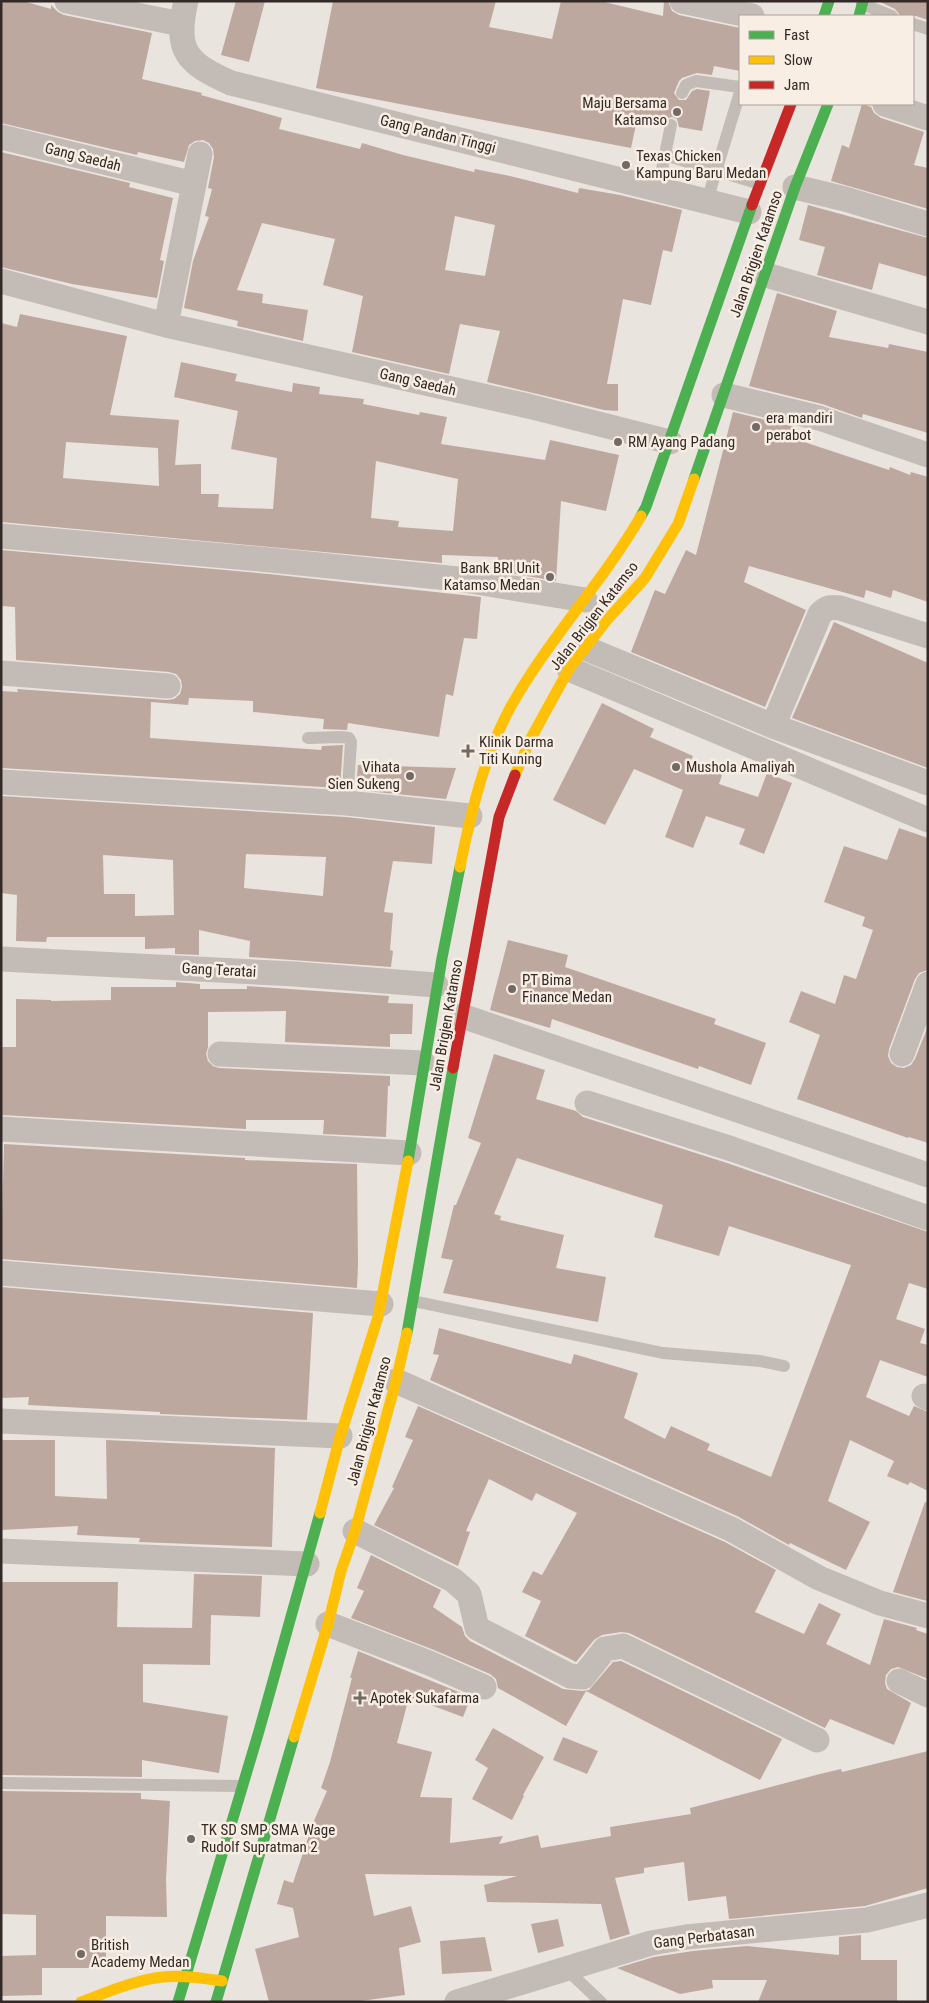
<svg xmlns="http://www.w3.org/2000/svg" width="929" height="2003" viewBox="0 0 929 2003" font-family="'Roboto Condensed',sans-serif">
<rect width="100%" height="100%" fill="#eae4de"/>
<path fill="#bda8a0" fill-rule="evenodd" d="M 1,1 L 23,1 L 51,9 L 51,5 L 58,12 L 64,15 L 152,33 L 142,79 L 202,93 L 201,95 L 282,118 L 279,129 L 360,149 L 362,143 L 403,155 L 474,172 L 475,169 L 510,176 L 578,193 L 579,188 L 620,195 L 682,210 L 672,252 L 663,250 L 651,305 L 623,299 L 607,384 L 618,384 L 618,411 L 604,410 L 487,382 L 500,331 L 460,324 L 449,374 L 352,352 L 363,296 L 323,285 L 335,239 L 262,223 L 237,290 L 263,294 L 262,303 L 308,310 L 303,341 L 237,326 L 238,321 L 184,308 L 193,261 L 209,217 L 205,216 L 212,189 L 208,188 L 214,157 L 213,149 L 209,143 L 203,140 L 195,141 L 189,145 L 184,162 L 138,152 L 137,155 L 1,123 ZM 455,216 L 495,225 L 485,276 L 445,270 Z
M 236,1 L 265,1 L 249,62 L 221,55 Z
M 333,1 L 496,1 L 489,27 L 552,39 L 561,1 L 600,1 L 663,16 L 664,1 L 668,1 L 672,11 L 679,15 L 740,28 L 740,71 L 714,66 L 712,75 L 697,73 L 682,78 L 679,81 L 674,93 L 679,100 L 686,100 L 692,91 L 697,89 L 710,91 L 702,131 L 679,127 L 677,119 L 672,117 L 665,119 L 663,124 L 637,120 L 631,148 L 316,88 Z
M 878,1 L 928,1 L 928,20 L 916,16 L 900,15 L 895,9 Z
M 862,104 L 871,107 L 874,113 L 881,118 L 924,132 L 914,165 L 928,168 L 928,209 L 831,181 L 842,145 L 849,148 Z
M 1,152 L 130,183 L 129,187 L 173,198 L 160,260 L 164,261 L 157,298 L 72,284 L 1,267 Z
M 808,205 L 928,238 L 928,277 L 879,263 L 872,290 L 817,275 L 825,247 L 799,240 Z
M 777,293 L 837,311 L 829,337 L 888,348 L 889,344 L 928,352 L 928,433 L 863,414 L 862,418 L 822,404 L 749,386 Z
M 20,314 L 127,336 L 110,415 L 179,420 L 175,465 L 201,464 L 201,494 L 219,494 L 218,507 L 273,509 L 277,458 L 231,449 L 238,411 L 174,397 L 181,362 L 237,374 L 235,381 L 292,392 L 293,383 L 320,387 L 319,394 L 364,399 L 363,404 L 419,415 L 420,412 L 447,417 L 441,444 L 545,460 L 550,440 L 619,455 L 606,511 L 561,501 L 556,581 L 497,571 L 498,557 L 442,555 L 442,563 L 1,522 L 1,323 L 17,327 ZM 66,442 L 158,448 L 159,486 L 63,478 ZM 376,461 L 458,479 L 453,531 L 398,527 L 399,521 L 371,518 Z
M 733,412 L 796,427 L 792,438 L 889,470 L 890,467 L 910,475 L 911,472 L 928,477 L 928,602 L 893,590 L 891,598 L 866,590 L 864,598 L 749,566 L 744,582 L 806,610 L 765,707 L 631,652 L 654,592 L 655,590 L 665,594 L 686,550 L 696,555 Z
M 1,550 L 269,574 L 481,597 L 477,639 L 464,638 L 453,696 L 446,694 L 439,737 L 348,723 L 347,730 L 323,729 L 324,719 L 253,712 L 253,701 L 189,698 L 188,705 L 151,702 L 150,738 L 321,750 L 322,746 L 343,745 L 340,788 L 1,768 L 1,691 L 18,692 L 17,689 L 167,700 L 174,699 L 180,694 L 182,687 L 181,680 L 176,674 L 169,672 L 16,660 L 15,607 L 1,606 Z
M 834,622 L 928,663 L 928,768 L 792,718 Z
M 602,703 L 654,729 L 650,737 L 693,756 L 690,762 L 722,775 L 719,784 L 758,797 L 767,773 L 792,783 L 764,854 L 739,844 L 745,829 L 706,816 L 693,848 L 665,837 L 683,790 L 634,769 L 605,825 L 553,800 Z
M 358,765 L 456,768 L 446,799 L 356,790 Z
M 1,796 L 346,817 L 435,827 L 432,864 L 393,861 L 384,912 L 393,913 L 390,950 L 393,951 L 391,967 L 249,957 L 250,941 L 199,930 L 199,955 L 175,954 L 175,948 L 145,949 L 145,937 L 47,937 L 46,942 L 16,941 L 17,895 L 1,893 ZM 246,854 L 326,857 L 323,896 L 244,888 ZM 103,855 L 173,860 L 174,915 L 135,916 L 135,894 L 104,894 Z
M 899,828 L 928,838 L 928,970 L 919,973 L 915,979 L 889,1049 L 888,1056 L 891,1063 L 897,1067 L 904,1068 L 911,1065 L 915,1059 L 928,1026 L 928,1143 L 909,1137 L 908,1138 L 797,1099 L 820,1035 L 789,1022 L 801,991 L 835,1004 L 844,975 L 856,979 L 873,930 L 862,926 L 865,917 L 824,902 L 844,846 L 887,860 Z
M 508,940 L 568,955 L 565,967 L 716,1019 L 714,1024 L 766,1043 L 751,1085 L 699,1066 L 698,1069 L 552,1019 L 550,1028 L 490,1010 Z
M 176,982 L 200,984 L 200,989 L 247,989 L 247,986 L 389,996 L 388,1003 L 413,1004 L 412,1034 L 390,1034 L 390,1047 L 285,1042 L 286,1011 L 208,1012 L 208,1047 L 206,1054 L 208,1061 L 213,1066 L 219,1068 L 390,1076 L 390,1086 L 388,1086 L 386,1137 L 323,1134 L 324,1120 L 246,1120 L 246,1129 L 1,1115 L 1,1047 L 16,1047 L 16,999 L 51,1000 L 51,1001 L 111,1000 L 111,987 L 176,987 Z
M 494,1054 L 545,1070 L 536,1099 L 576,1111 L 583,1117 L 727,1163 L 928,1232 L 928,1289 L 909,1283 L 896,1319 L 925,1329 L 920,1343 L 928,1345 L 928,1377 L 880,1360 L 866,1397 L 909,1416 L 914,1406 L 928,1412 L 928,1491 L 910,1482 L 908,1485 L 887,1476 L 894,1461 L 850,1440 L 828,1501 L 870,1522 L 846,1570 L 790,1543 L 789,1545 L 737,1516 L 430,1380 L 439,1355 L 433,1354 L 439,1328 L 571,1364 L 574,1354 L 638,1373 L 624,1418 L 665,1439 L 671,1426 L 710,1444 L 707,1450 L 771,1477 L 851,1265 L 729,1226 L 719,1256 L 654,1237 L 663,1205 L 517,1158 L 494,1214 L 501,1216 L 500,1220 L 564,1235 L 556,1268 L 606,1277 L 598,1322 L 443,1293 L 453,1260 L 441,1258 L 454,1205 L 456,1205 L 481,1143 L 468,1138 Z
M 4,1144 L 245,1158 L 245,1160 L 357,1164 L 358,1265 L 357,1288 L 1,1259 Z
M 1,1287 L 313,1313 L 307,1420 L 160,1414 L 160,1412 L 28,1405 L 29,1397 L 1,1398 Z
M 418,1406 L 725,1542 L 776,1570 L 755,1612 L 804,1634 L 819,1603 L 841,1614 L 826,1644 L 870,1665 L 884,1619 L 917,1628 L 916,1630 L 928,1634 L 928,1679 L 898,1667 L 891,1669 L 886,1675 L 885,1683 L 887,1689 L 911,1703 L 894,1745 L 830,1719 L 825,1728 L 629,1633 L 621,1632 L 602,1635 L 594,1640 L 576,1662 L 525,1636 L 541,1601 L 522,1592 L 533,1571 L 542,1575 L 577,1513 L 536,1493 L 532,1501 L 489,1479 L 466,1531 L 470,1532 L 458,1566 L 374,1525 L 394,1488 L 392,1487 L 413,1440 L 405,1437 Z
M 1,1440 L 55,1440 L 55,1496 L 107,1499 L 106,1440 L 275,1448 L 272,1547 L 139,1542 L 140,1538 L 77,1535 L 78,1526 L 1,1530 Z
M 925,1502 L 928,1503 L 927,1601 L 893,1592 Z
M 371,1555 L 441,1590 L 433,1607 L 462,1627 L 465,1636 L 470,1641 L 563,1689 L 582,1691 L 589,1690 L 613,1662 L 621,1661 L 782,1739 L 760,1780 L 586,1691 L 566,1726 L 498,1688 L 496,1679 L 490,1674 L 434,1650 L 351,1618 L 364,1591 L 357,1588 Z
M 194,1574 L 262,1576 L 260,1617 L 211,1615 L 210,1665 L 143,1664 L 143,1702 L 228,1716 L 219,1773 L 142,1760 L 142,1777 L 1,1775 L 1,1582 L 118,1582 L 117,1627 L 192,1628 Z
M 358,1651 L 471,1697 L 463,1717 L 409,1697 L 397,1743 L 432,1752 L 420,1797 L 452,1798 L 450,1843 L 503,1836 L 499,1844 L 538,1835 L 541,1848 L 611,1836 L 610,1827 L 691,1814 L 690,1808 L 820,1774 L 841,1769 L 842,1772 L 928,1751 L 928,1888 L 865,1906 L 729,1919 L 726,1896 L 688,1901 L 684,1862 L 644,1868 L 644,1873 L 615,1878 L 630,1934 L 610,1940 L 601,1904 L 487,1902 L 484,1885 L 517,1876 L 365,1874 L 374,1916 L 411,1906 L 421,1942 L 399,1948 L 405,1995 L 353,2002 L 269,2002 L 255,1949 L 299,1937 L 293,1908 L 277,1904 L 284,1880 L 293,1883 L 313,1823 L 327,1791 L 321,1788 L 330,1762 L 352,1678 L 350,1678 Z
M 493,1728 L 544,1757 L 523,1795 L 524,1796 L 512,1820 L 472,1799 L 488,1768 L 475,1760 Z
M 563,1737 L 598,1751 L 587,1774 L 553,1760 Z
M 1,1791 L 141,1793 L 141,1799 L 170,1801 L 166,1879 L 167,1917 L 106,1916 L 106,1968 L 42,1968 L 42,1995 L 1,1996 L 1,1956 L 36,1955 L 36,1915 L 1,1914 Z
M 558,1919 L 564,1946 L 538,1953 L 531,1924 Z
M 861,1935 L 861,1960 L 897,1960 L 897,2002 L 758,2002 L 767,1980 L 712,1980 L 713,1988 L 680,1994 L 617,1968 L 654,1957 L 693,1951 L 747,1946 L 839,1955 L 839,1937 Z
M 485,1937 L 492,1971 L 442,1974 L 440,1941 Z"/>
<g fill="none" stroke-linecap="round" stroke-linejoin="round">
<path stroke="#c3bcb6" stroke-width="12" d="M 862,4 L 892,16
M 913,24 L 928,29
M 682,93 L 686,85 L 696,81 L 740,87
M 665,155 L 760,184
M 658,189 L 671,125
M 707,201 L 740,92
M 308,738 L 341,737 L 349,738 L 351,742 L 347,803
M 413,1301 L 663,1353 L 760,1361 L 784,1366
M 1,1783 L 242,1786
M 566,1969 L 601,2002"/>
<path stroke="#c3bcb6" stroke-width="25" d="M 67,1 L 181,24
M 186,1 C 174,52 187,63 231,83 L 749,212
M 682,1 L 752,16
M 885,104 L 928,118
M 1,137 L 194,184
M 795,187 L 845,199 L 928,224
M 766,275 L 928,322
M 1,281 L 166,325 L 528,406 L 670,442
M 166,325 L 200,154
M 724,395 L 819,418 L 928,455
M 1,536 L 270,560 L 458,579 L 585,600
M 585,648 L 773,726 L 928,783
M 569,669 L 928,820
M 1,673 L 168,686
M 773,726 L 820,614 C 827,607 831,607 840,608 L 928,636
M 1,782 L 347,803 L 470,816
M 1,959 L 295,974 L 436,985
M 462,1016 L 928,1175
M 220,1054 L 423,1063
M 902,1054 L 928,984
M 587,1103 L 732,1149 L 928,1218
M 1,1129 L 409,1153
M 1,1273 L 381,1304
M 396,1381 L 731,1529 L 819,1578 L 880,1603 L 928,1616
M 924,1396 L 928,1398
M 1,1421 L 340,1436
M 355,1531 L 453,1580 L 469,1594 L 477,1628 L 570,1676 L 583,1677 L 605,1649 L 623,1646 L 817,1740
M 1,1551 L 307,1564
M 328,1624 L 429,1663 L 484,1687
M 899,1681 L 928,1695
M 457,2002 L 651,1943 L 686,1937 L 867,1920 L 928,1905"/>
<path stroke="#4caf50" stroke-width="11" d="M 824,16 L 829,1
M 859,16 L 863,1
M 694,479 L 795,187 L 828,104
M 641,516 L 646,507 L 752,205
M 408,1161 L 442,958 L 460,867
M 407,1333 L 453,1068
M 178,2002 L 259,1731 L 320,1513
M 216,2002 L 294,1737"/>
<path stroke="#ffc107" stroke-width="11" d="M 515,775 L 530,740 L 569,669 L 607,620 L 645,578 L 678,524 L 694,479
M 460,867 C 471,812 484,757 510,708 C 548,640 602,583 641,516
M 320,1513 L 340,1437 L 378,1317 L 408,1161
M 294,1737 L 328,1624 L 341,1571 L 355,1531 L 396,1381 L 407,1333
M 81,2002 C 108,1992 135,1980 163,1977 C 183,1975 203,1978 222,1981"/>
<path stroke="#c62828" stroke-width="11" d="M 752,205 L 791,104
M 453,1068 L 499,817 L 515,775"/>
</g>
<g fill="#736a66" stroke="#f8eee3" stroke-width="2">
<circle cx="677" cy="112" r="5"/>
<circle cx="626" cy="165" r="5"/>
<circle cx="756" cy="427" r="5"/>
<circle cx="618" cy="442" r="5"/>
<circle cx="550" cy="577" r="5"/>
<path d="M465.5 743.5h5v5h5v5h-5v5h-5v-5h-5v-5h5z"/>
<circle cx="676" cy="767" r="5"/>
<circle cx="410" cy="776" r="5"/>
<circle cx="512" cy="989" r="5"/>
<path d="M357.5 1690.5h5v5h5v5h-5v5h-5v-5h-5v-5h5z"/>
<circle cx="191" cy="1839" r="5"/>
<circle cx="81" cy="1954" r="5"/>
</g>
<g text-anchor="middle" stroke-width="5" stroke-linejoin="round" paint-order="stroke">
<g font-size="15" fill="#332926" stroke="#f8eee3" text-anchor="start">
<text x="667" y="108" text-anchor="end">Maju Bersama<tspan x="667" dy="17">Katamso</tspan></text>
<text x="636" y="161">Texas Chicken<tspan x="636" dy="17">Kampung Baru Medan</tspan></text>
<text x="766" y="423">era mandiri<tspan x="766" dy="17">perabot</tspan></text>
<text x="628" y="447">RM Ayang Padang</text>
<text x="540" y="573" text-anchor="end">Bank BRI Unit<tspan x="540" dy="17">Katamso Medan</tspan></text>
<text x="479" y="747">Klinik Darma<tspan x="479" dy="17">Titi Kuning</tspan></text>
<text x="400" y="772" text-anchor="end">Vihata<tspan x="400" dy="17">Sien Sukeng</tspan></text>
<text x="686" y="772">Mushola Amaliyah</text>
<text x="522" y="985">PT Bima<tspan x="522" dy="17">Finance Medan</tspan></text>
<text x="370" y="1703">Apotek Sukafarma</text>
<text x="201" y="1835">TK SD SMP SMA Wage<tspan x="201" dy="17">Rudolf Supratman 2</tspan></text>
<text x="91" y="1950">British<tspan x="91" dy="17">Academy Medan</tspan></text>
</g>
<g font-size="15" fill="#332926" stroke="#f8eee3">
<text transform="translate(438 134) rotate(14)" y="5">Gang Pandan Tinggi</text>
<text transform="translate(83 157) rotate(14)" y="5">Gang Saedah</text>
<text transform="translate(756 254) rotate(-71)" y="5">Jalan Brigjen Katamso</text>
<text transform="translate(418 382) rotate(13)" y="5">Gang Saedah</text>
<text transform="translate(594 616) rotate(-52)" y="5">Jalan Brigjen Katamso</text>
<text transform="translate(219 970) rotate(3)" y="5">Gang Teratai</text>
<text transform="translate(446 1025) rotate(-80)" y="5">Jalan Brigjen Katamso</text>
<text transform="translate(369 1421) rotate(-75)" y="5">Jalan Brigjen Katamso</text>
<text transform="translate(704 1937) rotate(-7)" y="5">Gang Perbatasan</text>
</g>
</g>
<rect width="929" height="2003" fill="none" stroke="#332926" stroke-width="5"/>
<rect x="739" y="15" width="175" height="90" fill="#f8eee3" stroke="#a99f97"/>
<rect x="749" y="31" width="25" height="8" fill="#4caf50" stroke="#a99f97"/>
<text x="784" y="40" font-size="15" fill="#332926">Fast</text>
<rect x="749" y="56" width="25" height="8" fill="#ffc107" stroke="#a99f97"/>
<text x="784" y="65" font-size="15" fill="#332926">Slow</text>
<rect x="749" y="81" width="25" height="8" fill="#c62828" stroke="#a99f97"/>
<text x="784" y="90" font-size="15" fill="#332926">Jam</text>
</svg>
